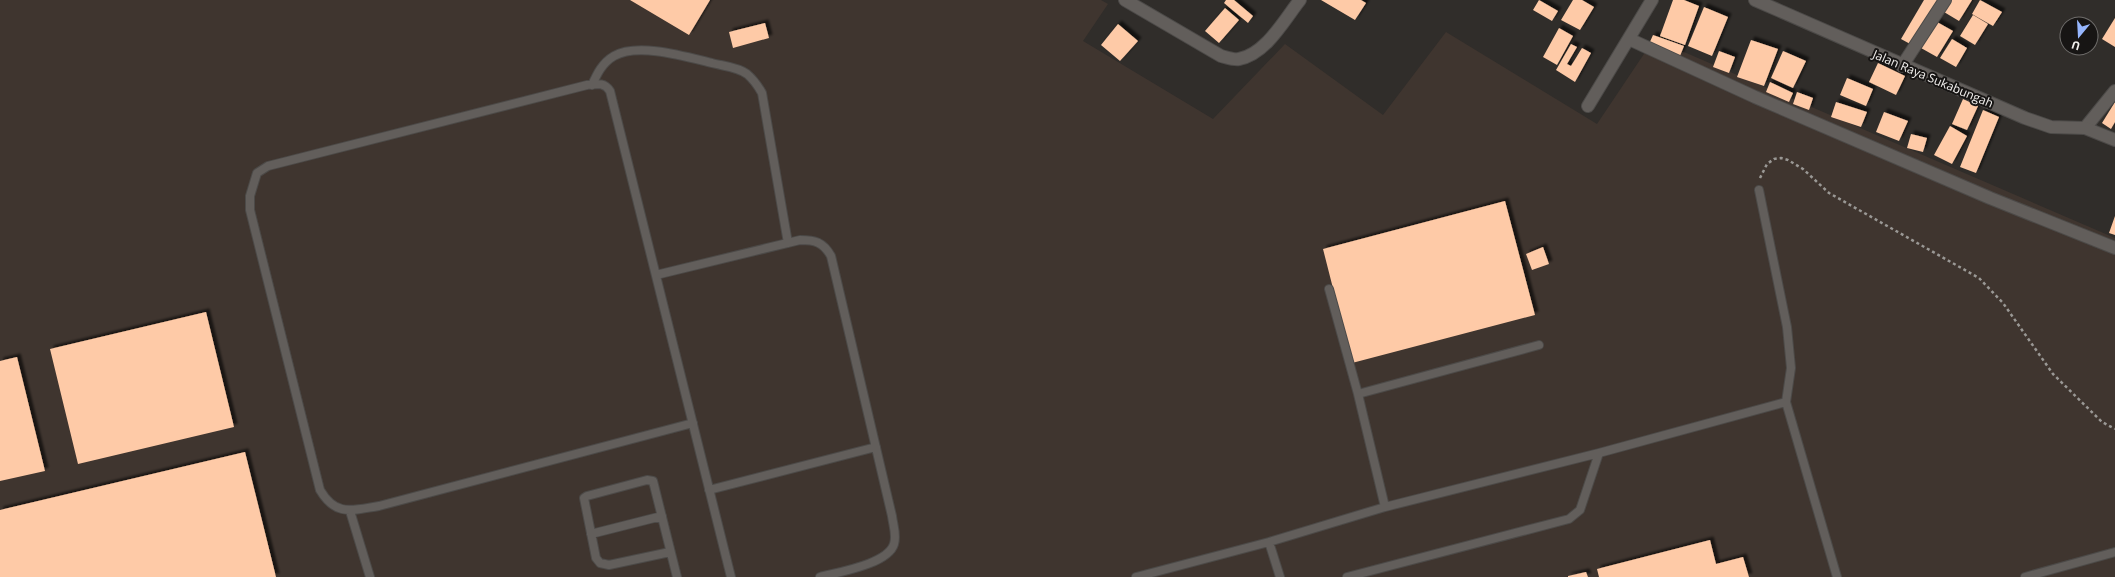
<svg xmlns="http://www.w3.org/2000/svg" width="2115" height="577" viewBox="0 0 2115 577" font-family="'Open Sans',sans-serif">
<defs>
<filter id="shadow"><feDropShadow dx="3.5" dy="-3.5" stdDeviation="1" flood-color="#0009"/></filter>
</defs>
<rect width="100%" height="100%" fill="#302d2a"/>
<path fill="#3f352f" d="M 0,0 L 1101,0 L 1108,4 L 1083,41 L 1213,119 L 1285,44 L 1383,115 L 1446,32 L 1597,124 L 1654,39 L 2115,238 L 2115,577 L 0,577 Z"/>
<path fill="#fecaa7" filter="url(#shadow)" d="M 630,0 L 710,0 L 689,35 Z
M 1226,0 L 1234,0 L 1253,16 L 1248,23 L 1224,3 Z
M 1321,0 L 1361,0 L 1366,3 L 1355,20 Z
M 1539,0 L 1558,11 L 1552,21 L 1533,10 Z
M 1573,0 L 1582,0 L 1594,7 L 1580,30 L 1561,20 Z
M 1673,0 L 1684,0 L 1699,6 L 1685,45 L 1660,36 Z
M 1924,0 L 1939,0 L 1912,45 L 1901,39 Z
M 1951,0 L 1972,0 L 1959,21 L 1944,12 Z
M 1980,0 L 2002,12 L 1993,26 L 1972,14 Z
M 1704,7 L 1728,17 L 1712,56 L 1688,46 Z
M 1225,8 L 1239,20 L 1219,43 L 1205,31 Z
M 1973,15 L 1988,24 L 1975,45 L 1960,36 Z
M 2115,18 L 2115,47 L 2102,39 Z
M 1937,22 L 1953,31 L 1937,57 L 1921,48 Z
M 765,23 L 769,38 L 733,48 L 729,32 Z
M 1118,24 L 1138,41 L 1120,61 L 1101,45 Z
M 1559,28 L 1573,36 L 1557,65 L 1543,57 Z
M 1653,35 L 1684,46 L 1680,56 L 1649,44 Z
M 1952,39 L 1967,48 L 1956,67 L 1940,58 Z
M 1751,40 L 1778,49 L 1764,86 L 1737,77 Z
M 1571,44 L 1577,47 L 1567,64 L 1571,66 L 1582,48 L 1591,53 L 1575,82 L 1556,70 Z
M 1719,51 L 1735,57 L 1729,73 L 1713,67 Z
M 1783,51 L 1806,61 L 1793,88 L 1771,78 Z
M 1878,63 L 1905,76 L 1896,95 L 1869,82 Z
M 1847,78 L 1873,89 L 1866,106 L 1840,95 Z
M 1770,82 L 1793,93 L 1789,102 L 1766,92 Z
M 1797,92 L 1813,98 L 1809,110 L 1793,104 Z
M 1963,99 L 1978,106 L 1967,130 L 1952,124 Z
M 1836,102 L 1867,112 L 1861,127 L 1831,117 Z
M 2115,102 L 2115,122 L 2111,129 L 2102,123 Z
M 1983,110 L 1999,117 L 1976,173 L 1960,167 Z
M 1884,112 L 1908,121 L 1899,141 L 1876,132 Z
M 1950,126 L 1967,136 L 1952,164 L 1934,155 Z
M 1911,134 L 1927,138 L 1923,152 L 1907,148 Z
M 1505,201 L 1535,315 L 1352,363 L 1323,249 Z
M 2115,216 L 2115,235 L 2109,233 Z
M 1543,247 L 1549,264 L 1532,270 L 1526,254 Z
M 206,312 L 234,427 L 78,464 L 50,349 Z
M 17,357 L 45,471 L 0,481 L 0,361 Z
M 245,452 L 276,577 L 0,577 L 0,510 Z
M 1710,540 L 1716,564 L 1743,557 L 1749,577 L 1599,577 L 1597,569 Z
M 1586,572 L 1588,577 L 1568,577 L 1568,576 Z"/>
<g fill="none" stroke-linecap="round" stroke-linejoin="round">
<g stroke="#4c4a48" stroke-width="10">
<path id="lane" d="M 592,85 C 597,74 602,63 614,56 C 638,42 687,57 712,63 C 723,66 738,67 747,74 C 753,79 758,86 762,93 L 788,243
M 1759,190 L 1787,327 L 1791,368 L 1786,402 L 1837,577
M 656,275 L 800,240 C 815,240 823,242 831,256 L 892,516 C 893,525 897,535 894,544 C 888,564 839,572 820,577
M 1329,289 L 1358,394 L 1385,507
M 1358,394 L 1539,345
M 693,423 L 379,506 C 352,510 336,517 320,490 L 250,210 L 250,196 L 257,173 L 268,166 L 587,85 C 597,84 604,82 610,91 L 731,577
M 709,490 L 876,447
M 350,511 L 370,577
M 591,534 L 662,516
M 1269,542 L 1280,577
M 670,552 L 609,565 L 600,563 L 596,558 L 584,498 L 587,496 L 647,480 L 653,481 L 677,577
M 1136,577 L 1269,542 L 1385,507 L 1599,453 L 1786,402
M 1347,577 L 1569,519 L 1580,510 L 1599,453
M 2025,577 L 2115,552"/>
</g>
<g stroke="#4c4a48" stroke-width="14">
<path id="street" d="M 1629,39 L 1755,97 L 1990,198 L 2115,248
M 1902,66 L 1945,0
M 1588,106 L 1652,0
M 2085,128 L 2115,91"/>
</g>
<g stroke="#4c4a48" stroke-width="14">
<path id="secondary" d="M 1125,0 L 1221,56 C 1226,57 1233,60 1239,59 C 1266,54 1284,20 1300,0
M 1755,0 L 2025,118 L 2051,127 L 2085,128 L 2115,140"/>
</g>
<path stroke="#9a9895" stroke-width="2.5" stroke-dasharray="3 3" stroke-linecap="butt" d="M 1760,178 L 1767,164 L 1774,159 L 1781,158 L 1788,160 L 1803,169 L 1829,193 L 1979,278 L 2003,303 L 2053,374 L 2102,422 L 2115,429"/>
<use href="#lane" stroke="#625e5b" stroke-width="8"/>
<use href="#street" stroke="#625e5b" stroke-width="12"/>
<use href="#secondary" stroke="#625e5b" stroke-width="12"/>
</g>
<g text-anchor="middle" stroke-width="4" stroke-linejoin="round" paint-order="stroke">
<g font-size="12" fill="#f2f0ee" stroke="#171514">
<text transform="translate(1933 79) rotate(23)" y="4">Jalan Raya Sukabungah</text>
</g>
</g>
<g transform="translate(2079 36) rotate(198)"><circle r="19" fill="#171514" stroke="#6f6d6b"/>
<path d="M0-3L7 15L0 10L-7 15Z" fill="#96b6fd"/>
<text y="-6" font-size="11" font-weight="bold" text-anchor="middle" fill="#f2f0ee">U</text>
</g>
</svg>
